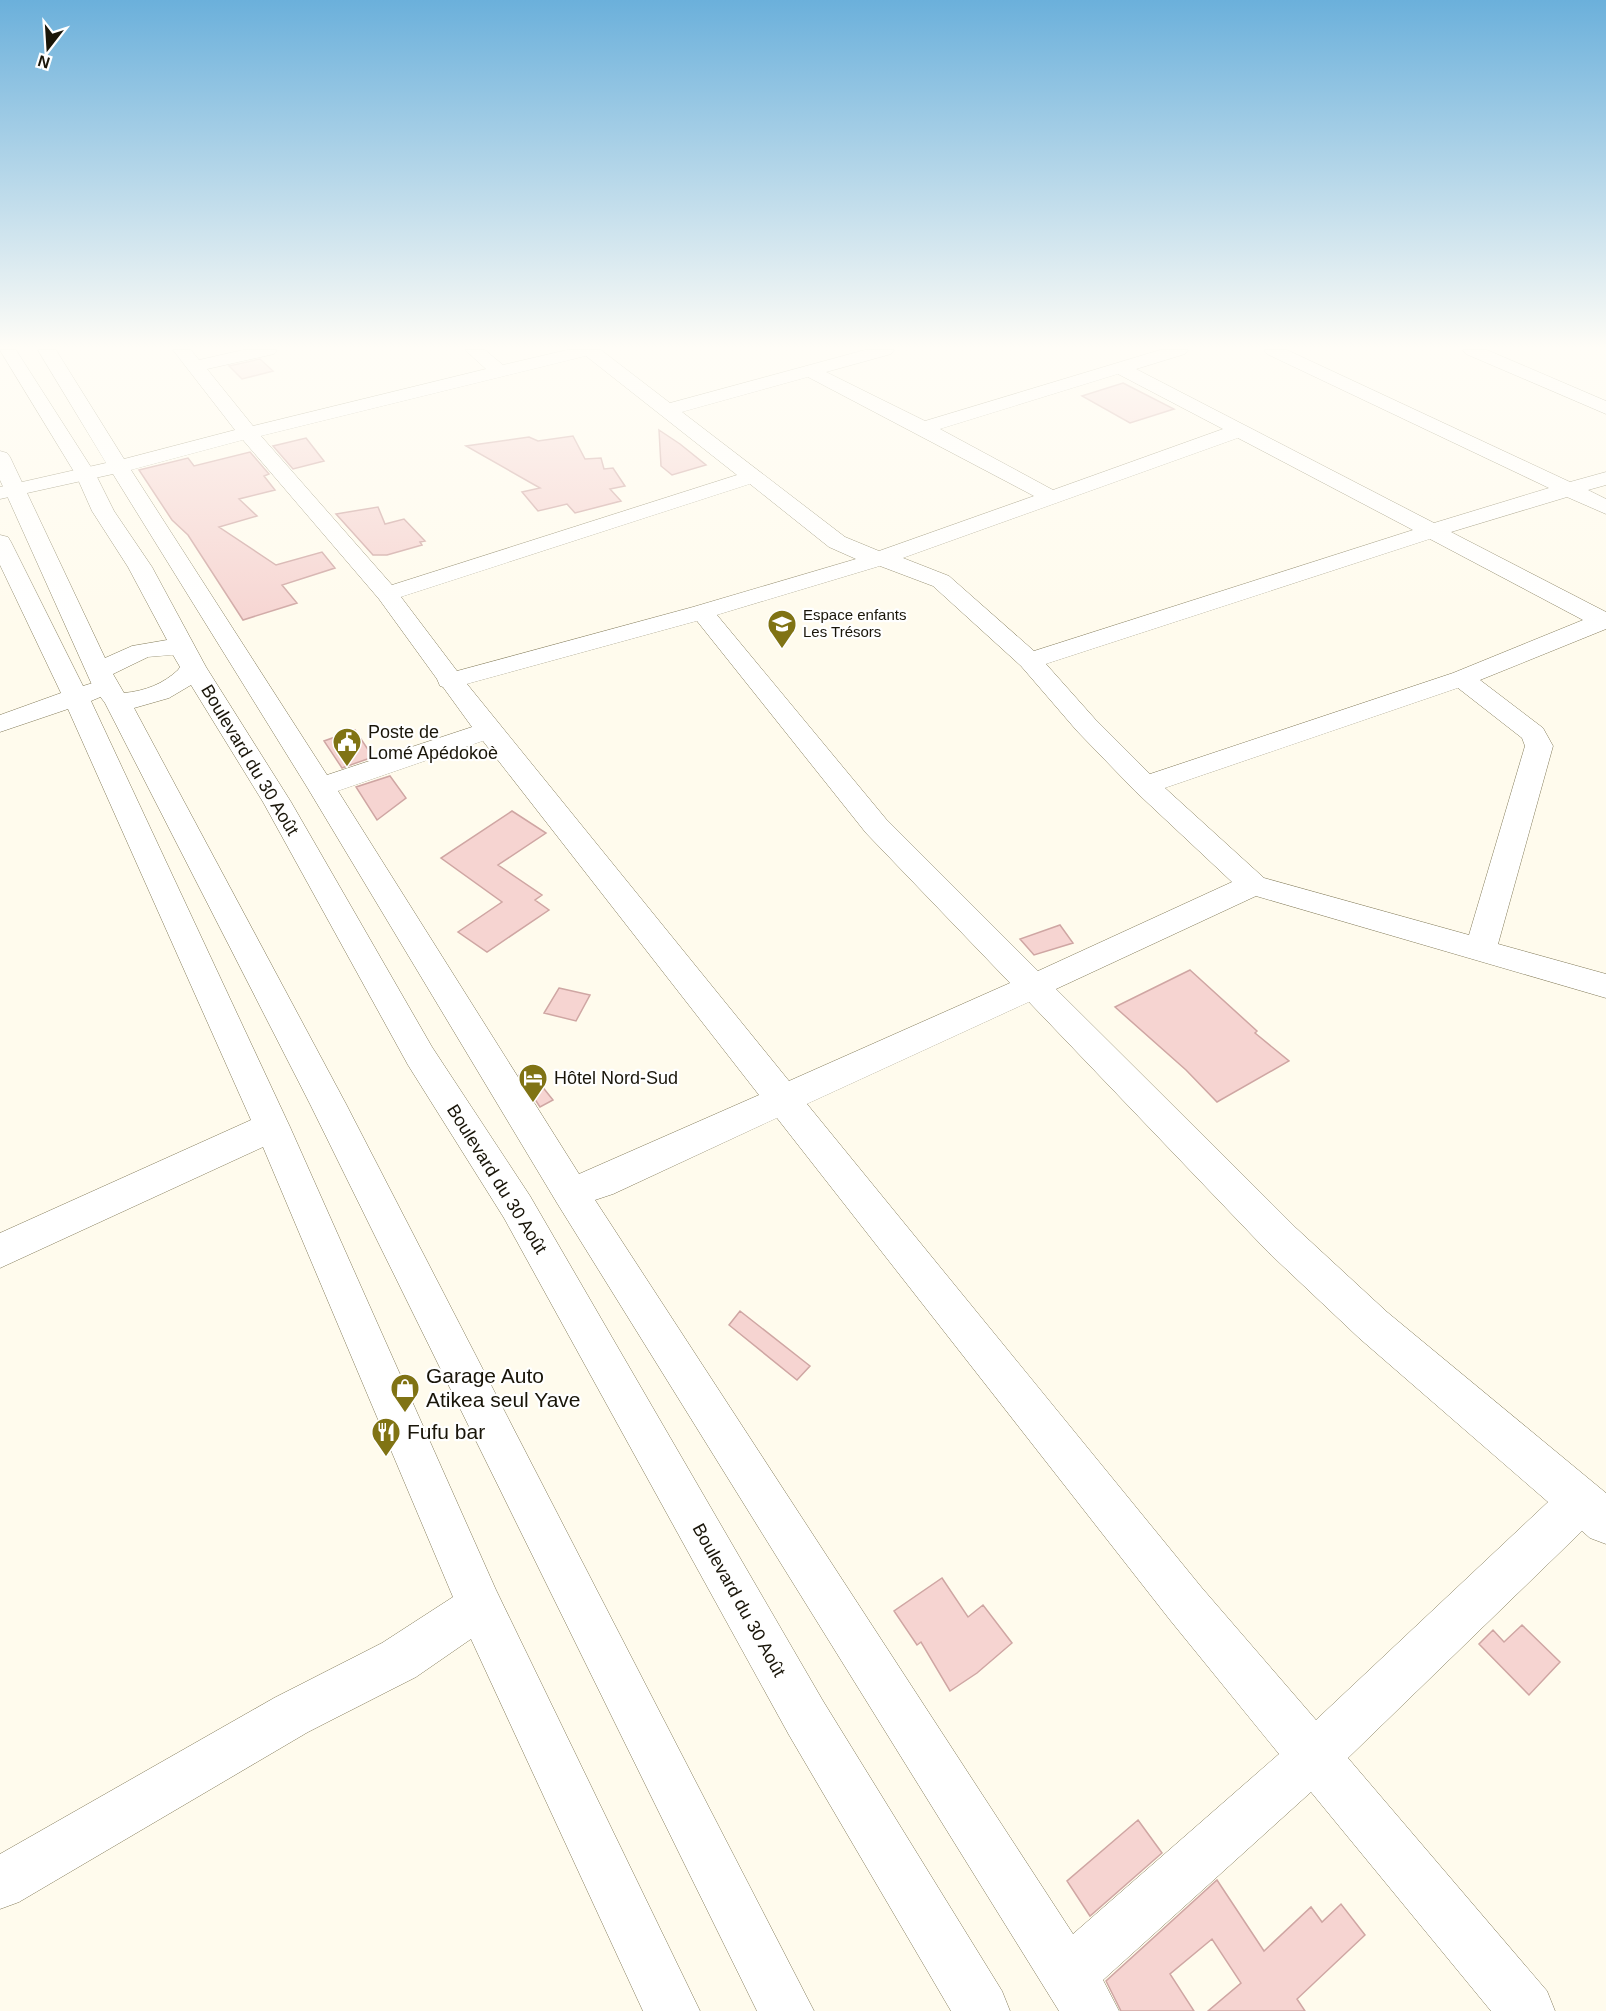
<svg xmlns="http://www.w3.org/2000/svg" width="1606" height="2011" viewBox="0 0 1606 2011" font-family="Helvetica,sans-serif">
<rect width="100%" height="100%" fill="#fffbed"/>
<path fill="#f6d4d1" stroke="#cfa6a3" stroke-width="1.5" d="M 260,359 L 273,371 L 242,379 L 229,366 Z
M 1123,383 L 1174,409 L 1130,423 L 1082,396 Z
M 659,430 L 680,444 L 706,465 L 672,475 L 661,466 Z
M 573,436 L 585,459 L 601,458 L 604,469 L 613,468 L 625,486 L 610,489 L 621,501 L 575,513 L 567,504 L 538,511 L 522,492 L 540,488 L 466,446 L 529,437 L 538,441 Z
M 306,438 L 324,461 L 293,469 L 273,446 Z
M 250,452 L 269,474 L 264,476 L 275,490 L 239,499 L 257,516 L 219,527 L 276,565 L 322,552 L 335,568 L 282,585 L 297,603 L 243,620 L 188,535 L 172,520 L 139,470 L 188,458 L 194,466 Z
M 378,507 L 385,524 L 404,519 L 425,541 L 420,542 L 422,545 L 387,555 L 373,555 L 336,514 Z
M 355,730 L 373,757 L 342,768 L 324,741 Z
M 390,776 L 406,798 L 377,820 L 356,787 Z
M 512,811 L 546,833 L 498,865 L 542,895 L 535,900 L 549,910 L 487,952 L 458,932 L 502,902 L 441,858 Z
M 1060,925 L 1073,943 L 1034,955 L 1020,939 Z
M 1190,970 L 1257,1031 L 1255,1033 L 1289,1061 L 1217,1102 L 1186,1070 L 1115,1007 Z
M 559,988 L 590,995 L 576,1021 L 544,1013 Z
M 529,1070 L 553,1100 L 540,1107 L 519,1075 Z
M 740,1311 L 810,1366 L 797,1380 L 729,1325 Z
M 942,1578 L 968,1617 L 983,1605 L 1012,1643 L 977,1673 L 950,1691 L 921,1642 L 917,1645 L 894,1611 Z
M 1522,1625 L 1560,1662 L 1529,1695 L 1479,1644 L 1493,1630 L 1504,1642 Z
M 1138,1820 L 1162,1853 L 1090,1916 L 1067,1881 Z
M 1217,1880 L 1264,1951 L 1311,1907 L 1322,1922 L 1341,1904 L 1365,1935 L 1297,1999 L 1305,2011 L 1208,2011 L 1241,1983 L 1212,1939 L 1170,1974 L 1194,2011 L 1121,2011 L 1106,1981 Z"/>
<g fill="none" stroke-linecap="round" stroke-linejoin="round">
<g stroke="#837b5a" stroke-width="1">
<path id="minor" d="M 38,350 L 56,350 L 124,459 L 235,430 L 173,350 L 191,350 L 199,360 L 243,350 L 277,350 L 274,354 L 207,369 L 253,426 L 486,369 L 465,350 L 485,350 L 503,365 L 567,350 L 601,350 L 670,403 L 865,350 L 894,350 L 891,354 L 826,372 L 925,421 L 1160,350 L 1188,350 L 1185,354 L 1136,369 L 1434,523 L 1549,488 L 1267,354 L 1264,350 L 1287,350 L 1570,482 L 1606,472 L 1606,485 L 1588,490 L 1606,499 L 1606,514 L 1567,497 L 1451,532 L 1606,612 L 1606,629 L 1480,680 L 1543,728 L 1553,746 L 1498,944 L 1606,974 L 1606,998 L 1256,896 L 1056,989 L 1296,1228 L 1387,1312 L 1606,1493 L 1606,1544 L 1590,1538 L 1582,1531 L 1348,1758 L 1547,1991 L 1555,2011 L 1491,2011 L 1311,1792 L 1103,1980 L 1119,2011 L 1059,2011 L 557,1203 L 307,787 L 113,474 L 0,499 L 0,487 L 106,463 ZM 586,356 L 737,475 L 392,585 L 261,436 ZM 1118,374 L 1223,429 L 1053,490 L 940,429 ZM 808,377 L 1034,496 L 879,551 L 845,537 L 682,412 ZM 1238,438 L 1413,530 L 1034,651 L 949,576 L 903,558 ZM 243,440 L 379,599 L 437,679 L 440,686 L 443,687 L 472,727 L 327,775 L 131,470 ZM 750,484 L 829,547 L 856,559 L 693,607 L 457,671 L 401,597 ZM 1430,539 L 1583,620 L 1453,673 L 1150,774 L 1095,719 L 1046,664 ZM 880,566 L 933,586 L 1021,666 L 1077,731 L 1135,791 L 1232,882 L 1038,971 L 886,819 L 717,615 ZM 697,621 L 866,833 L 1010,983 L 789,1081 L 467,684 ZM 1458,688 L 1522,738 L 1525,746 L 1469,935 L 1264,878 L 1165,788 ZM 483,741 L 759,1095 L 579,1174 L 338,791 ZM 1029,1002 L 1268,1252 L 1359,1338 L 1548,1502 L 1316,1720 L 1202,1588 L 807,1104 ZM 777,1118 L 1170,1620 L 1279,1754 L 1073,1934 L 595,1200 L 613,1194 Z
M 1463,350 L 1487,350 L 1606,401 L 1606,414 L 1466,354 Z
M 0,535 L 8,537 L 11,542 L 83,686 L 96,682 L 105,685 L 109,690 L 105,695 L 91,701 L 290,1127 L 496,1590 L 700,2011 L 643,2011 L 471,1639 L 416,1677 L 308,1732 L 19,1902 L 0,1909 L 0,1854 L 274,1698 L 382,1643 L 453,1597 L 263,1147 L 0,1268 L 0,1233 L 251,1120 L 68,709 L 0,732 L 0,715 L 61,693 L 0,565 Z"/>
</g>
<g stroke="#837b5a" stroke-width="1">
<path id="highway" d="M 0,350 L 16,350 L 96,475 L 114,511 L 152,567 L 206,667 L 291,802 L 432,1047 L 530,1196 L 823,1701 L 1002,1991 L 1010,2011 L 951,2011 L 789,1735 L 504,1218 L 408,1065 L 263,802 L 191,685 L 169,698 L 134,708 L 346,1104 L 814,2011 L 757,2011 L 310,1104 L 105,703 L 93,687 L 0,480 L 0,451 L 7,453 L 10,457 L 105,658 L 132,646 L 167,640 L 128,567 L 92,511 L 76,475 ZM 173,655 L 180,667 L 178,670 C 163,684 145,691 124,693 L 113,674 L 148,657 Z"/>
</g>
<use href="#minor" fill="#fff" fill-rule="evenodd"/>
<use href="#highway" fill="#fff" fill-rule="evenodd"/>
</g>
<linearGradient id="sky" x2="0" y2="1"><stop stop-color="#6bb0db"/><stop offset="0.55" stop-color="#fffdf7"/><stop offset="1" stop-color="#fffdf7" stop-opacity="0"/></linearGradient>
<rect width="1606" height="631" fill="url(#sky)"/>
<defs>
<g id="school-pin" transform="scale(1.5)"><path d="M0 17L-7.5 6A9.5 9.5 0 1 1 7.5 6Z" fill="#807314" stroke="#fff"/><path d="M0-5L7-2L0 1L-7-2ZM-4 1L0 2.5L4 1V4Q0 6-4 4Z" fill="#fff"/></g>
<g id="civic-pin" transform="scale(1.5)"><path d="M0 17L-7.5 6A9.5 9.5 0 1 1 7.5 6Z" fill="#807314" stroke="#fff"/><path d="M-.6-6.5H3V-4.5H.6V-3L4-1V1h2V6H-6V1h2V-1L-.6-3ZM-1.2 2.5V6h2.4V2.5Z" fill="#fff"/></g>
<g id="hotel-pin" transform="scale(1.5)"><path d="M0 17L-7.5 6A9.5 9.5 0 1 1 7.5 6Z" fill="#807314" stroke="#fff"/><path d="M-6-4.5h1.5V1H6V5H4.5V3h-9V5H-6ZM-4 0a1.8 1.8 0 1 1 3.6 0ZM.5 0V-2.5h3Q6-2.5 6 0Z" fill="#fff"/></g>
<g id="shop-pin" transform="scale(1.5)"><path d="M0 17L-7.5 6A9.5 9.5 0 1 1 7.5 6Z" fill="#807314" stroke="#fff"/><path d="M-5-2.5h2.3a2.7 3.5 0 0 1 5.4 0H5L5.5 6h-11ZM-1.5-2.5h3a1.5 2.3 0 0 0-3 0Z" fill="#fff"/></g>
<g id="restaurant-pin" transform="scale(1.5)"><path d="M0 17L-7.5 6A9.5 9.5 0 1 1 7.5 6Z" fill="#807314" stroke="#fff"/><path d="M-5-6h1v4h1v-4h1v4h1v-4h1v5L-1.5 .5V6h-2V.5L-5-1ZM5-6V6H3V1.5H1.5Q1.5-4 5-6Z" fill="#fff"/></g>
</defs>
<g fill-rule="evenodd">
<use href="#school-pin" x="782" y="624"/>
<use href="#civic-pin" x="347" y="742"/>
<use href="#hotel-pin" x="533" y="1078"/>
<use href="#shop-pin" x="405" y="1388"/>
<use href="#restaurant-pin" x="386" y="1432"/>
</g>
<g text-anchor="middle" stroke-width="4.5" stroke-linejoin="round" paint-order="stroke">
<g font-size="15" fill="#191509" stroke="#fff" text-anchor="start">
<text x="803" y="620">Espace enfants<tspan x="803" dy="17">Les Trésors</tspan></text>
</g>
<g font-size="18" fill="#191509" stroke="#fff" text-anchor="start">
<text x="368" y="738">Poste de<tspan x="368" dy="21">Lomé Apédokoè</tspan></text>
<text x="554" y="1084">Hôtel Nord-Sud</text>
</g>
<g font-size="18" fill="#191509" stroke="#fff">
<text transform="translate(250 760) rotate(59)" y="6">Boulevard du 30 Août</text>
<text transform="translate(497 1179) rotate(58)" y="6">Boulevard du 30 Août</text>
<text transform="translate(739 1600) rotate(61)" y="6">Boulevard du 30 Août</text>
</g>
<g font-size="21" fill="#191509" stroke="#fff" text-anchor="start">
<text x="426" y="1383">Garage Auto<tspan x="426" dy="24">Atikea seul Yave</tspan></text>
<text x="407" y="1439">Fufu bar</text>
</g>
</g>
<g transform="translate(48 48) rotate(197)" stroke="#ffffff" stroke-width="4.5" paint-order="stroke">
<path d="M0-4.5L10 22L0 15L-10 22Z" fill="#191509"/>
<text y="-9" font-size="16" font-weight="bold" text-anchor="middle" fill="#191509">N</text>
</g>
</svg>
